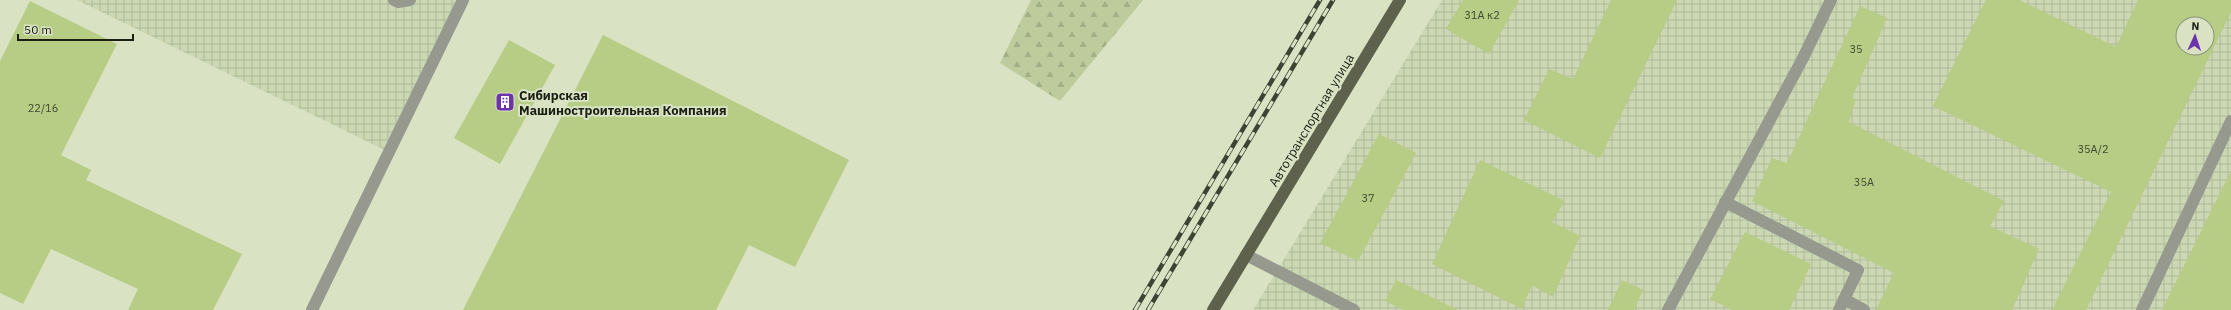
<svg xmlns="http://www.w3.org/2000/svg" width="2231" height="310" viewBox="0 0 2231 310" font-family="'IBM Plex Sans',sans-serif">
<defs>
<pattern id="industrial-grid" width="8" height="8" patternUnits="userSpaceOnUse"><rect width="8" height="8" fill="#ccd8b3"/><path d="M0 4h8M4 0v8" fill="none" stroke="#afb999"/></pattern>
<pattern id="forest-firs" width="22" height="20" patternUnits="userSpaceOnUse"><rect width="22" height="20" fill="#becc9d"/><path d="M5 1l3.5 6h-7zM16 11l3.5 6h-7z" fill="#a3af86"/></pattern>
</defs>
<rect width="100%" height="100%" fill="#d9e3c4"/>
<path fill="url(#industrial-grid)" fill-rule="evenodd" d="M 77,0 L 463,0 L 389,152 Z
M 1442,0 L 2231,0 L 2231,310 L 1253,310 ZM 2183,24 L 2207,24 L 2207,48 L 2183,48 Z"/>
<path fill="url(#forest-firs)" d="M 1031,0 L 1143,0 L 1060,101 L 1000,63 Z"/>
<path fill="#b7cc84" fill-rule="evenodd" d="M 1463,0 L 1519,0 L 1489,54 L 1446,29 Z
M 1611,0 L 1677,0 L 1600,158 L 1524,120 L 1549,69 L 1573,79 Z
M 1986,0 L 2019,0 L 2116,47 L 2138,0 L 2231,0 L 2231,12 L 2086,310 L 2052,310 L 2111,192 L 1933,106 ZM 2183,24 L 2207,24 L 2207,48 L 2183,48 Z
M 30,1 L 117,44 L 61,155 L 91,170 L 86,180 L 242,254 L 213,310 L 128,310 L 138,289 L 51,249 L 23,304 L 0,293 L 0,61 Z
M 1860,6 L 1887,18 L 1852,98 L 1856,99 L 1849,122 L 2004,201 L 1990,226 L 2039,249 L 2012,310 L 1876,310 L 1894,273 L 1752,201 L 1772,158 L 1787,163 Z
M 603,35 L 849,160 L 795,267 L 749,245 L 716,310 L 463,310 Z
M 509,40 L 555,65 L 500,164 L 454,138 Z
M 1379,134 L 1416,153 L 1358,261 L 1320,243 Z
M 1480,160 L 1565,201 L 1552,222 L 1580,236 L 1553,297 L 1532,285 L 1522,309 L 1432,264 Z
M 2231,171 L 2231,310 L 2162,310 Z
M 1745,232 L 1811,264 L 1789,310 L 1732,310 L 1710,299 Z
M 1396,280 L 1458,310 L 1404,310 L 1385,301 Z
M 1622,280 L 1643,290 L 1634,310 L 1608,310 Z"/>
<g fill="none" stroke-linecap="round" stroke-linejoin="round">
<path stroke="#969a8e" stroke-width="12" d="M 394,0 L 398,2 L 410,0
M 1725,202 L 1858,270 L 1839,310
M 1246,255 L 1354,310
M 1844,299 L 1864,310
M 312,310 L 463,0
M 1668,310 L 1803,58 L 1831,0
M 2142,310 L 2231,121"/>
<path stroke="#5c624c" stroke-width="12" d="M 1213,310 L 1400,0"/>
<g stroke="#3e4334" stroke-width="4.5">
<path id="rail" d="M 1135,310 L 1320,0
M 1148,310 L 1333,0"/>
</g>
<use href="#rail" stroke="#d9e3c4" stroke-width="3" stroke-dasharray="9" stroke-linecap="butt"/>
</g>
<defs>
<g id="building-square" transform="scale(1)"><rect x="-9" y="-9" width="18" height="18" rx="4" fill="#6c33aa" stroke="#d9e3c4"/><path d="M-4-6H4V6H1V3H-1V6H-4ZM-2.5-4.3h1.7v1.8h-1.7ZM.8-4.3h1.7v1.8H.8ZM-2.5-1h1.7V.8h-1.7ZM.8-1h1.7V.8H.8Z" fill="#fff"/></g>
</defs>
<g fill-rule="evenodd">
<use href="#building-square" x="505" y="102"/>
</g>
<g text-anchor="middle" stroke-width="4" stroke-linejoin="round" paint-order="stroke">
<g font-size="11" fill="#414a2f">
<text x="1482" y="19">31А к2</text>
<text x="1856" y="53">35</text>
<text x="43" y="112">22/16</text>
<text x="2093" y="153">35А/2</text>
<text x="1864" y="186">35А</text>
<text x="1368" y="202">37</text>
</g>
<g font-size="13" font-weight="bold" fill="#1a1e13" stroke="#d9e3c4" text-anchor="start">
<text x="519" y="100">Сибирская<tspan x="519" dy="15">Машиностроительная Компания</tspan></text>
</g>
<g font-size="13" fill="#1a1e13" stroke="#d9e3c4">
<text transform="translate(1311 120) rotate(-59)" y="5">Автотранспортная улица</text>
</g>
</g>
<g transform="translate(2195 36) rotate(3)"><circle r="19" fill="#d9e3c4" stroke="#8d947d"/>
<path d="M0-3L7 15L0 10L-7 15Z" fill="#6c33aa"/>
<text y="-6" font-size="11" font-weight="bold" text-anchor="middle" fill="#1a1e13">N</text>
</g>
<path d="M18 34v6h115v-6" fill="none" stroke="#1a1e13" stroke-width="2"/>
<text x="24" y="34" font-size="12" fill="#1a1e13" stroke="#d9e3c4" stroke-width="3" paint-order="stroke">50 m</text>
</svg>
